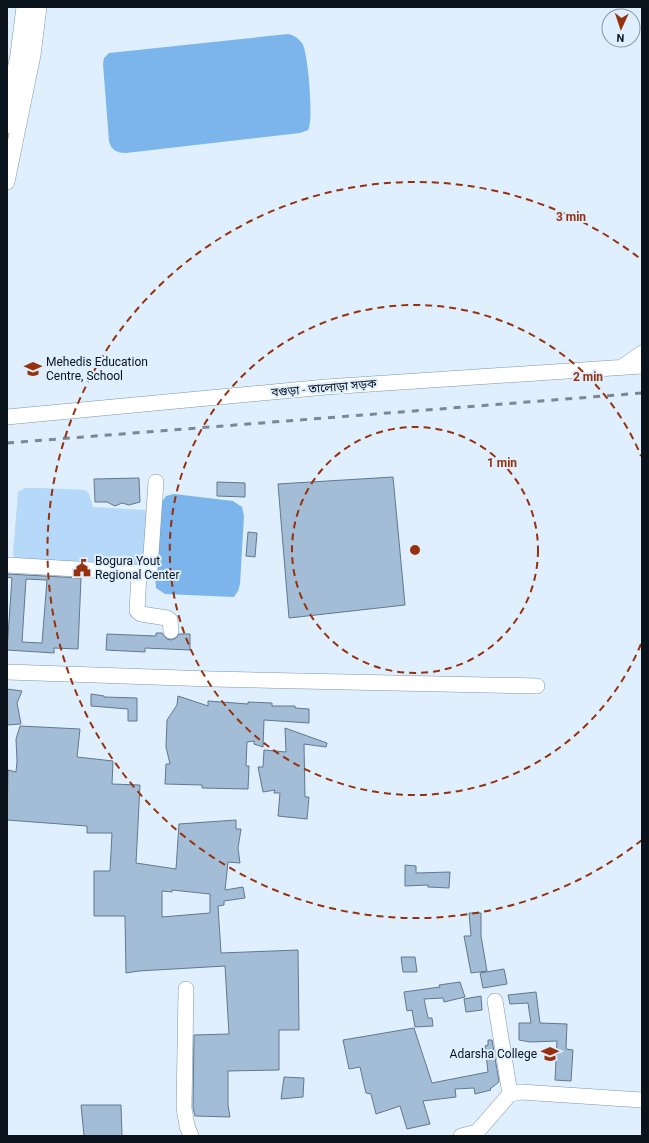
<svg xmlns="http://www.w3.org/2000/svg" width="649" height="1143" viewBox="0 0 649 1143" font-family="Roboto,'Noto Sans Bengali',sans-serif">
<rect width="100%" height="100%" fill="#dfeffe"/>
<path fill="#b6d8f9" d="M 42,488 L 86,490 L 89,494 L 93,507 L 146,510 L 148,511 L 143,566 L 15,559 L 13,554 L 18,492 L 25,488 Z"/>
<path fill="#7cb5eb" d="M 288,34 C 294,35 300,39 303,45 C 308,55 314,122 308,130 L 300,133 L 126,153 C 117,153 111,150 109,141 L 103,64 L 104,58 L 109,53 Z
M 174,494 L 233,501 L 242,507 L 244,516 L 240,584 L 238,591 L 234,597 L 165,594 L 156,588 L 155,575 L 160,505 L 166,496 Z"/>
<path fill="#a3bdd6" stroke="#60788f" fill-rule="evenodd" d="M 393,477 L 405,605 L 289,618 L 278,484 Z
M 139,478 L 140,502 L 129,505 L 122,503 L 115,506 L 107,502 L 95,502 L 94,479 Z
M 217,482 L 245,483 L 245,497 L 217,496 Z
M 248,532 L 257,533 L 255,557 L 246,556 Z
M 7,574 L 81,578 L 78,649 L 54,648 L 54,653 L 7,650 L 12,578 L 7,577 ZM 26,579 L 47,580 L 42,643 L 22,642 Z
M 156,633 L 162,633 L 167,639 L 171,640 L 176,638 L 179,634 L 190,634 L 190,650 L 145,648 L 145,652 L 106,650 L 107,634 L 156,636 Z
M 7,689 L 22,691 L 17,703 L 21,724 L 7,725 Z
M 91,694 L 104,696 L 104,697 L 137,698 L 137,721 L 128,721 L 128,709 L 91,706 Z
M 178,696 L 208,706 L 208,701 L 248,704 L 248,702 L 272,703 L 272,706 L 295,706 L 295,708 L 309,709 L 309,723 L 264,720 L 263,747 L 254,744 L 254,741 L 247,742 L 246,766 L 249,766 L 248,789 L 202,788 L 202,785 L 165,784 L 166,764 L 170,764 L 166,747 L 167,720 L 177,705 Z
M 20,726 L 80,729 L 77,757 L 113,761 L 112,784 L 140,785 L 136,863 L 176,869 L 179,824 L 236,820 L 236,829 L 241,829 L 238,848 L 240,863 L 228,862 L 225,890 L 243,887 L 245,898 L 224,901 L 224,905 L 218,906 L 221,953 L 298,950 L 299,1030 L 279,1030 L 279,1070 L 228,1071 L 228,1105 L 230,1117 L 195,1116 L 193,1107 L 194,1035 L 229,1034 L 225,966 L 139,971 L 126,973 L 125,916 L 94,916 L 94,871 L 110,871 L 112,833 L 87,833 L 87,826 L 7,820 L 8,770 L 16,772 L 17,761 L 16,739 ZM 172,890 L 210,894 L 210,913 L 162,917 L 162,891 L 172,892 Z
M 285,728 L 327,743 L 326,747 L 304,744 L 305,797 L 309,797 L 307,819 L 278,816 L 280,793 L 274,793 L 275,790 L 263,792 L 258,767 L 263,767 L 264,750 L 286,752 Z
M 405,865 L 416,866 L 416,873 L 450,872 L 449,888 L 428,887 L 428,885 L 405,886 Z
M 469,913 L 481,913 L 481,936 L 487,971 L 471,973 L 464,936 L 471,936 Z
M 401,957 L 415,957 L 417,972 L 403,972 Z
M 504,969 L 507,984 L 483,988 L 480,973 Z
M 460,982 L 465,997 L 444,1002 L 443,998 L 424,999 L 428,1018 L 432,1018 L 433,1026 L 415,1027 L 412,1010 L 407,1011 L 404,992 L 440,987 L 439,985 Z
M 536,992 L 540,1023 L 567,1024 L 566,1049 L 573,1050 L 571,1081 L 555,1080 L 557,1041 L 530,1042 L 519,1040 L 519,1023 L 531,1023 L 528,1003 L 510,1004 L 508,995 Z
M 481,996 L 482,1010 L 466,1012 L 464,999 Z
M 414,1028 L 432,1083 L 488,1072 L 485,1046 L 488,1045 L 488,1040 L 492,1040 L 499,1082 L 490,1089 L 491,1090 L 475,1094 L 474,1088 L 455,1089 L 456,1097 L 423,1101 L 430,1124 L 407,1129 L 400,1106 L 376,1114 L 371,1094 L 366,1093 L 360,1067 L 349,1069 L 343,1040 Z
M 284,1077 L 304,1078 L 303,1097 L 281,1099 Z
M 81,1105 L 121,1105 L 122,1136 L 84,1136 Z"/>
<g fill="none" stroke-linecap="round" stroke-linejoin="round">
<g stroke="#7d96ae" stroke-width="16">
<path id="minor" d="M 7,182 L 33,55 L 39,7
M 622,367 L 642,353
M 7,417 L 326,387 L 642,366
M 7,565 L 146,573 L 150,569 L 156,482
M 139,574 L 137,611 L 141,614 L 167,618 L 170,620 L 171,631
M 7,672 L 212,679 L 537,686
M 186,989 L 184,1108 L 187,1126 L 191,1136
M 495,1001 L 510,1094
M 461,1136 L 477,1132 L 510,1094 L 521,1092 L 642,1100"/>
</g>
<g stroke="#7d96ae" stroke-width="22">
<path id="highway" d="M 7,123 L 21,55 L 27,7"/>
</g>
<use href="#minor" stroke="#fff" stroke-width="15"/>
<use href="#highway" stroke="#fff" stroke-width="21"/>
<path stroke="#7b8894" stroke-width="3" stroke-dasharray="7 7" stroke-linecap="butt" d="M 7,443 L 642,393"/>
</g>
<g fill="none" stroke="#97310d" stroke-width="2" stroke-dasharray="7 5">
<circle cx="415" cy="550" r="123"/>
<path d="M641 644A245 245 0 1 1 641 456"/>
<path d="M642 840A368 368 0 1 1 642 260"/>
</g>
<defs>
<g id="school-bare" transform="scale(1.38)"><path d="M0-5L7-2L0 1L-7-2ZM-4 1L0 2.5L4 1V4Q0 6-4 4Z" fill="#97310d" stroke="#dfeffe" stroke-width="2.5" paint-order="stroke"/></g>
<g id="civic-bare" transform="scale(1.38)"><path d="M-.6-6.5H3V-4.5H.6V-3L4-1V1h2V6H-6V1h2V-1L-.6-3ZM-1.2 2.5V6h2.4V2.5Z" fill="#97310d" stroke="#dfeffe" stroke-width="2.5" paint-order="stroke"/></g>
<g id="university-bare" transform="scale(1.38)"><path d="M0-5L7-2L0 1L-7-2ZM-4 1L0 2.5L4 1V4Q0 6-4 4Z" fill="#97310d" stroke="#dfeffe" stroke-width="2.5" paint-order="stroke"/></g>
</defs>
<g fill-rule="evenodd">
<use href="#school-bare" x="33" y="369"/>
<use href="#civic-bare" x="82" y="568"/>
<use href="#university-bare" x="550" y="1054"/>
</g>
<g text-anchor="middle" stroke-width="4" stroke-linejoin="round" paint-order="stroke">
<g font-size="12" fill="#0a131c" stroke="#dfeffe" text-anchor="start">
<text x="46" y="366">Mehedis Education<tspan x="46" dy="14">Centre, School</tspan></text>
<text x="95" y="565">Bogura Yout<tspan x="95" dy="14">Regional Center</tspan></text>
<text x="537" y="1058" text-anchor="end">Adarsha College</text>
</g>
<g font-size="12" fill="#0a131c" stroke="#dfeffe">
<text transform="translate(324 388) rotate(-5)" y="4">বগুড়া - তালোড়া সড়ক</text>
</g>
</g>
<circle cx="415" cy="550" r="6" fill="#97310d" stroke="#dfeffe" stroke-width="2"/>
<g font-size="12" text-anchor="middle" font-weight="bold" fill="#97310d" stroke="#dfeffe" stroke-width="4" stroke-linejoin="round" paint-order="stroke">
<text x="571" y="221">3 min</text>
<text x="588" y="381">2 min</text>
<text x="502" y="467">1 min</text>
</g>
<rect width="649" height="1143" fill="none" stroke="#0a131c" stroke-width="16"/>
<g transform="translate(621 28) rotate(183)"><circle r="19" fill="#dfeffe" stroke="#8a97a4"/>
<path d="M0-3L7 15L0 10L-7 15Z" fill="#97310d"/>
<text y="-6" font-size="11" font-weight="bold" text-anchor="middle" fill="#0a131c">N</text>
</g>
</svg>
